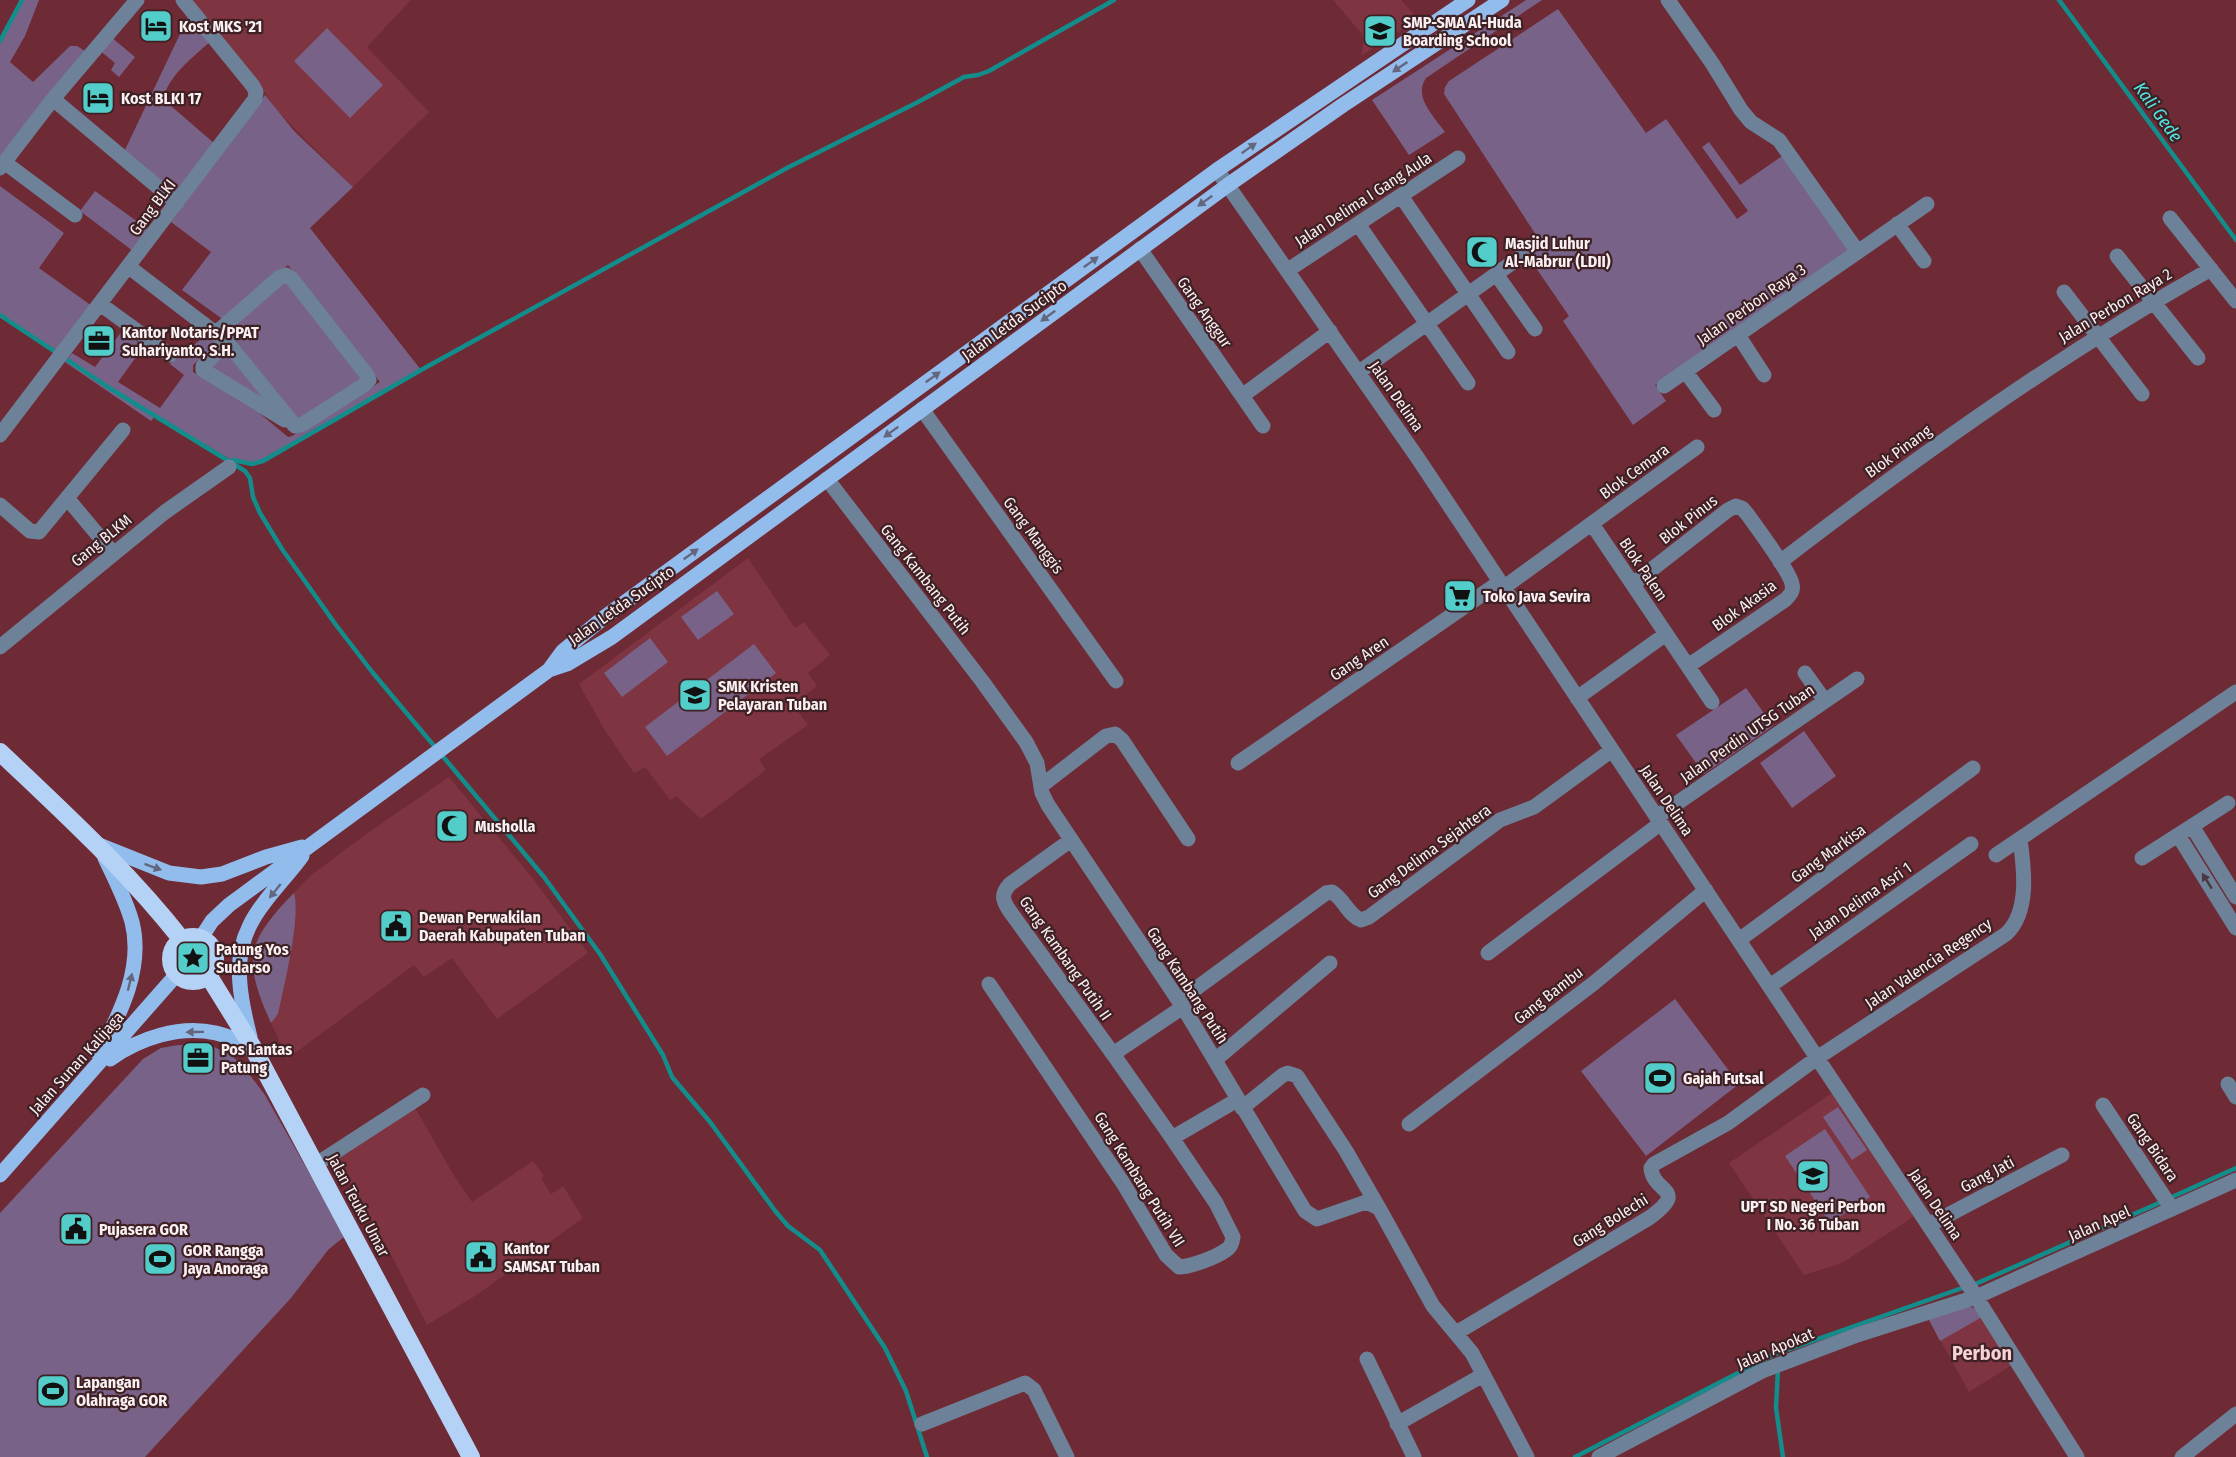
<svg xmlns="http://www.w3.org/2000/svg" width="2236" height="1457" viewBox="0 0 2236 1457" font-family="'Fira Sans Condensed',sans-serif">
<rect width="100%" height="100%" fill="#6e2a35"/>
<path fill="#7e3541" d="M 190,0 L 411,0 L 367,47 L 429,112 L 353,187 L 277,111 L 260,85 Z
M 1333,0 L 1401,0 L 1418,19 L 1361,56 L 1364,41 L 1362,34 Z
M 748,558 L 795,628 L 804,622 L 830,655 L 808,673 L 817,686 L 793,705 L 808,725 L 759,759 L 766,770 L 701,819 L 676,796 L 670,800 L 645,767 L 634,773 L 604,729 L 579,684 Z
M 449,777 L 534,880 L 588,953 L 497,1019 L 452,958 L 424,977 L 414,965 L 287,1059 L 263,1004 L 255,980 L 253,952 L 258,936 L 280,907 L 310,876 L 369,832 Z
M 1832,1093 L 1915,1216 L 1842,1263 L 1804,1275 L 1729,1163 Z
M 414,1106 L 453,1174 L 472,1202 L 533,1161 L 544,1176 L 541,1178 L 551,1194 L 563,1186 L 583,1218 L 478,1294 L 427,1325 L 386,1245 L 333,1156 Z
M 1974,1308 L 2012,1365 L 1969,1392 L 1928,1318 Z"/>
<path fill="#796287" d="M 22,0 L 39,0 L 25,36 L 10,62 L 33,82 L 70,46 L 77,46 L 85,51 L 0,159 L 0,41 Z
M 1526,0 L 1542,0 L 1426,78 C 1413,97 1434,116 1445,132 L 1409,155 L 1372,100 Z
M 1558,9 L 1646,133 L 1666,119 L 1737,219 L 1748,211 L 1702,147 L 1709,142 L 1740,185 L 1785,154 L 1853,250 L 1655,385 L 1666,401 L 1633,425 L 1563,321 L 1569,316 L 1523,249 L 1538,238 L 1444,94 L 1445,87 L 1449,81 Z
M 189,15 L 211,41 C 193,57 169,75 163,99 L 215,144 L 176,196 L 124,152 Z
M 327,28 L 383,85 L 350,118 L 294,61 Z
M 111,37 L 135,57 L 119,77 L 111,70 L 115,63 L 99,50 Z
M 265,95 L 294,131 L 353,187 L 310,228 L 421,370 L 275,455 L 252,464 L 232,460 L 155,416 L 151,421 L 65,362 L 72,353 L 95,367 L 122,331 L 144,346 L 118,382 L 160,408 L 184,375 L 170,364 L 209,333 L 216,340 L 216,343 L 193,365 L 193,372 L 258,412 L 288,437 L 292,436 L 380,382 L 288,265 L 224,318 L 221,318 L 182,290 L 211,252 L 171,222 Z
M 0,186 L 64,233 L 39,268 L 92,306 L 57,352 L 0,315 Z
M 95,191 L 149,230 L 133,251 L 80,211 Z
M 286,281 L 363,379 L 298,421 L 228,331 Z
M 227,351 L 270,404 L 210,368 Z
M 717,591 L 734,614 L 698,640 L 681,617 Z
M 650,638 L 668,662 L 622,697 L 604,673 Z
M 754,644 L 776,673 L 667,756 L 645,727 Z
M 1746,688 L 1773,726 L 1704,774 L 1676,735 Z
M 1804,731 L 1836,776 L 1792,808 L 1760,763 Z
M 294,893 C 301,917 284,986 278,1014 L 271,1023 C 243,961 246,942 294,893 Z
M179 959a14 14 0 1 1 28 0a14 14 0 1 1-28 0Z
M 1675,999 L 1739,1084 L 1646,1156 L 1581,1071 Z
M 178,1045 L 214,1047 L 231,1055 L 243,1066 L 265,1095 L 345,1236 L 328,1250 L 291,1298 L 145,1457 L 0,1457 L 0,1213 L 143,1059 L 161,1048 Z
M 1838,1107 L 1867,1150 L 1852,1160 L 1823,1117 Z
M 1825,1129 L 1870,1197 L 1830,1223 L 1785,1156 Z
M 1969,1306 L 1976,1309 L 1982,1317 L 1940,1341 L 1928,1318 Z"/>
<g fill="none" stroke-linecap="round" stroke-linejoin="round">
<path stroke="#138d8b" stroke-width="4.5" d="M 2059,0 L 2236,240
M 0,41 L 22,0
M 0,315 L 111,389 L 245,471 L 250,478 L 253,497 L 260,513 L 282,549 L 336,625 L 373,673 L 544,877 L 600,954 L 663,1055 L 672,1077 L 710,1122 L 776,1212 L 788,1226 L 820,1250 L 885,1348 L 906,1391 L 927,1457
M 233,460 L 252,464 L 263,461 L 421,370 L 787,168 L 918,102 L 964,77 L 978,75 L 989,71 L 1114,0
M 2172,1197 L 2236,1168
M 1973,1285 L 2159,1203
M 1778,1369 L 1776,1408 L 1783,1457
M 1575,1457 L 1773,1355 L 1965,1287"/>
<path stroke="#6d8199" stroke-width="15" d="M 137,0 L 53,99 L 177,203
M 1668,0 L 1712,63 L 1741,110 L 1751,122 L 1779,140 L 1858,252
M 4,162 L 75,215
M 0,168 L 53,99
M 1217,170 L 1417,457 L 1973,1292 L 2077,1457
M 1401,196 L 1508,352
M 2170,218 L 2236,301
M 1358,224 L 1468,383
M 1897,224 L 1924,261
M 1140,249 L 1263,426
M 2117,256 L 2198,358
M 129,267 L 227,342 L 295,426 L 303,424 L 364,385 L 369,380 L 367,375 L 292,279 L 286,275 L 280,277 L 216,333
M 1288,270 L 1458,158
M 1496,274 L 1535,329
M 2064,292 L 2142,394
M 100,304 L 170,355
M 1738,335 L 1764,375
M 227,342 L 203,366 L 203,370 L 285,420
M 1685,371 L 1714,410
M 1359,372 L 1523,255
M 1664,386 L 1927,204
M 1242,396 L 1330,331
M 922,409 L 1116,681
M 0,435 L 255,99 L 256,92 L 253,86 L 183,0
M 827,479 L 982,681 L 1026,742 L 1037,763 L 1042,793 L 1048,805 L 1183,1007 L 1305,1211 L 1317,1219 L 1366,1202 L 1379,1208 L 1433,1306 L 1472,1353 L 1527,1457
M 67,498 L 113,553
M 0,505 L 30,531 L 39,532 L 123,430
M 1592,524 L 1712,702
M 1780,562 C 1918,456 2059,355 2211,269
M 1633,584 L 1728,510 L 1736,506 L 1742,508 L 1748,515 C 1757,528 1790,572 1792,584 C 1794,591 1790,595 1785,600 L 1688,666
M 1503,588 L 1697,447
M 0,647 L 165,512 L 229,467
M 1805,673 L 1825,701
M 1577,698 L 1666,634
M 1238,763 L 1500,582
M 1041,786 L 1106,736 L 1115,734 L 1122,740 L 1188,839
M 1657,817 L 1857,679
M 2192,826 L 2236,897
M 2178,835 L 2236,928
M 1071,840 L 1010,884 C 1001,894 1002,899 1009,910 L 1113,1054
M 1996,855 L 2236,692
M 2142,858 L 2228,803
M 1739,940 L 1973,768
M 1488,953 L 1661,823
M 989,984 L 1123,1183 L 1166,1255 L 1179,1267 C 1190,1267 1217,1257 1226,1250 C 1231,1247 1232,1243 1233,1237 L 1216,1203 L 1172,1138 L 1237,1100
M 1770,986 L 1971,844
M 1179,1001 L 1326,893 L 1332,892 C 1344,899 1348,915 1361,920 L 1369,917 L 1500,820 L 1534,807 L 1612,750
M 1215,1060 L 1330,963
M 2228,1084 L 2236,1097
M 2103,1105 L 2172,1209
M 1242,1108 L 1283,1075 L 1288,1073 L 1297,1076 L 1346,1151 L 1380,1210
M 1409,1124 L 1594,983 L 1706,890
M 1172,1138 L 1113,1054 L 1183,1007
M 315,1165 L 423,1095
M 1929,1225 L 2062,1155
M 1456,1333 L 1649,1218 C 1690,1188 1653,1194 1651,1168 L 1654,1164 L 1728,1123 L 1817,1058 L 2006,934 C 2030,912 2024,868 2020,839
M 1367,1359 L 1414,1457
M 922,1424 L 1025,1383 L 1034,1390 L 1067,1457
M 1397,1424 L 1483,1375
M 1599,1457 L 1762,1371 L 1857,1335 L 1976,1297 L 2236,1180
M 2182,1457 L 2236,1414"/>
<path stroke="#92bcec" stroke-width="15" d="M 549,670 L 563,651 L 602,619 L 1217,170 L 1468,0
M 99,845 L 169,873 L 201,877 L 222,874 L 266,857 L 302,847
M 201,938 L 212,921 L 229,905 L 549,670 L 567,664 L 612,637 L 1228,185 L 1343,105 L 1502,0
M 250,1037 C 241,1002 232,961 249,927 C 260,903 286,878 302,856
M 99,1055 C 119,1015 144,969 132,922 C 126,900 115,879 105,858
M 110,1059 C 140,1038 179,1025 216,1033 C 228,1036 240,1041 252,1046
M 0,1175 L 177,974"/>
<path stroke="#b4d2f5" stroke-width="18" d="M 0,752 C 64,813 128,871 182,940
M171 959a22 22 0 1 1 44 0a22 22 0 1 1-44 0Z
M 208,975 L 252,1046 L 471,1457"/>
</g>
<defs><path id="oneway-solid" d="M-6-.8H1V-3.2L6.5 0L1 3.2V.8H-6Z" transform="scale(1.5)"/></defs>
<g fill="#64667e">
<use href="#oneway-solid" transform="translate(1400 67) rotate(146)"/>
<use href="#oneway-solid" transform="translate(1249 148) rotate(-35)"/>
<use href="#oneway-solid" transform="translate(1205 201) rotate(144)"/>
<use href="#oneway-solid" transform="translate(1091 262) rotate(-36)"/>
<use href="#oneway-solid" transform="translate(1048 316) rotate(144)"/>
<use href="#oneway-solid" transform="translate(933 377) rotate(-36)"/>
<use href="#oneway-solid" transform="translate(891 432) rotate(144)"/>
<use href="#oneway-solid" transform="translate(691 554) rotate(-36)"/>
<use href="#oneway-solid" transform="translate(153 867) rotate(20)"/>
<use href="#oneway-solid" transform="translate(275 891) rotate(129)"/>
<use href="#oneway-solid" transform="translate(130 982) rotate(-76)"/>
<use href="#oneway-solid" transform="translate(195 1032) rotate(179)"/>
</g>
<use fill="#4a3841" href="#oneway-solid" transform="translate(2207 881) rotate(-122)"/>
<defs>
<g id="hotel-square" transform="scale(1.725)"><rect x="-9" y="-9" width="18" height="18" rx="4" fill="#53cdca" stroke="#3f2024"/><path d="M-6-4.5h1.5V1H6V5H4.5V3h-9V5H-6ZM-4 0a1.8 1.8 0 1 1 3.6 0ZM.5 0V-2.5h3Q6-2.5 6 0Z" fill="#111"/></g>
<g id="school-square" transform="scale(1.725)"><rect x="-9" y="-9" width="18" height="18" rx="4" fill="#53cdca" stroke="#3f2024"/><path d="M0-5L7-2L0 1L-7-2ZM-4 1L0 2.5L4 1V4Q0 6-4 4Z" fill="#111"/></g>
<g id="mosque-square" transform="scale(1.725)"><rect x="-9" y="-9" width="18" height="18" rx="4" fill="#53cdca" stroke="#3f2024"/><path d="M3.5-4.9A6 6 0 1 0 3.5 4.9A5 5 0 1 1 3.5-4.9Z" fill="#111"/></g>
<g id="office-square" transform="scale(1.725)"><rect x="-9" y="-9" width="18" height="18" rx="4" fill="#53cdca" stroke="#3f2024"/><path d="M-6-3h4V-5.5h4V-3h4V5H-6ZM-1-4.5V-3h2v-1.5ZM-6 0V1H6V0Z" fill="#111"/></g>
<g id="supermarket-square" transform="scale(1.725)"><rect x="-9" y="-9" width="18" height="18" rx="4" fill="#53cdca" stroke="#3f2024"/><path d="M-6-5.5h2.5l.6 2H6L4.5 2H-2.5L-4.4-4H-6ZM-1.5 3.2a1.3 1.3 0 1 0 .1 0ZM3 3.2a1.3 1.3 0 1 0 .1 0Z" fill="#111"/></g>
<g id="civic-square" transform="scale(1.725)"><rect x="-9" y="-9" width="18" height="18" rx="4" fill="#53cdca" stroke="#3f2024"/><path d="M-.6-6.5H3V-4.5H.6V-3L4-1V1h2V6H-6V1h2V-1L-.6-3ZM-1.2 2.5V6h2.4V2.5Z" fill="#111"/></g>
<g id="sight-square" transform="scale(1.725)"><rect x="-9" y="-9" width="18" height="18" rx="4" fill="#53cdca" stroke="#3f2024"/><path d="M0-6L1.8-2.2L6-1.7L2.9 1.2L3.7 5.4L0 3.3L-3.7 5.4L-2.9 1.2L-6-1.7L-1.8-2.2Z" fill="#111"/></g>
<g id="stadium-square" transform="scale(1.725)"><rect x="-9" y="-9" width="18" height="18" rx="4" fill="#53cdca" stroke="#3f2024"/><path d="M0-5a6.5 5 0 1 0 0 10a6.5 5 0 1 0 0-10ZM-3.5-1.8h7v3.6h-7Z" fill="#111"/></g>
</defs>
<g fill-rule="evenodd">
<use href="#hotel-square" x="156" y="26"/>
<use href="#school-square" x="1380" y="31"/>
<use href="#hotel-square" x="98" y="98"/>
<use href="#mosque-square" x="1482" y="252"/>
<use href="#office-square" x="99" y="341"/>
<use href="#supermarket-square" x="1460" y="596"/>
<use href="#school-square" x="695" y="695"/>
<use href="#mosque-square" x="452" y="826"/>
<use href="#civic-square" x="396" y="926"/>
<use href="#sight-square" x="193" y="958"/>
<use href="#office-square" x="198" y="1058"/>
<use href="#stadium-square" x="1660" y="1078"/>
<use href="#school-square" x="1813" y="1176"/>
<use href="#civic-square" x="76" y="1229"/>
<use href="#civic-square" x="481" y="1257"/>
<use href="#stadium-square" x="160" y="1259"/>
<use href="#stadium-square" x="53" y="1391"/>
</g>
<g text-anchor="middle" stroke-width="4.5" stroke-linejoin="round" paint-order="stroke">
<g font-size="16" font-weight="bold" fill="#f9f0f1" stroke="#3f2024" text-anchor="start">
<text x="1403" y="28">SMP-SMA Al-Huda<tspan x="1403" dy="18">Boarding School</tspan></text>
<text x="179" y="32">Kost MKS '21</text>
<text x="121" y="104">Kost BLKI 17</text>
<text x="1505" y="249">Masjid Luhur<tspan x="1505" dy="18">Al-Mabrur (LDII)</tspan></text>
<text x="122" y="338">Kantor Notaris/PPAT<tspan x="122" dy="18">Suhariyanto, S.H.</tspan></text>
<text x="1483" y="602">Toko Java Sevira</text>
<text x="718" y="692">SMK Kristen<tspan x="718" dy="18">Pelayaran Tuban</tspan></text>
<text x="475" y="832">Musholla</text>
<text x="419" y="923">Dewan Perwakilan<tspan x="419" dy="18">Daerah Kabupaten Tuban</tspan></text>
<text x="216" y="955">Patung Yos<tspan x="216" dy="18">Sudarso</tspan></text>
<text x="221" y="1055">Pos Lantas<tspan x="221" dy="18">Patung</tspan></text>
<text x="1683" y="1084">Gajah Futsal</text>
<text x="1813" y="1212" text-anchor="middle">UPT SD Negeri Perbon<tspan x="1813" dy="18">I No. 36 Tuban</tspan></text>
<text x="99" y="1235">Pujasera GOR</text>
<text x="504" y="1254">Kantor<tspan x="504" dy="18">SAMSAT Tuban</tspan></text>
<text x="183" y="1256">GOR Rangga<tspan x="183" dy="18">Jaya Anoraga</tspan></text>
<text x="76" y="1388">Lapangan<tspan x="76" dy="18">Olahraga GOR</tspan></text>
</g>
<g font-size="16" fill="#f9f0f1" stroke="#3f2024">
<text transform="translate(1363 199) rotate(-33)" y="6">Jalan Delima I Gang Aula</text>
<text transform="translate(152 207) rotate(-53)" y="6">Gang BLKI</text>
<text transform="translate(1751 304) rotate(-35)" y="6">Jalan Perbon Raya 3</text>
<text transform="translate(2115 305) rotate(-31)" y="6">Jalan Perbon Raya 2</text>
<text transform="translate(1205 312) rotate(55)" y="6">Gang Anggur</text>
<text transform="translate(1014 320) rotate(-36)" y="6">Jalan Letda Sucipto</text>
<text transform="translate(1397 396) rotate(55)" y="6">Jalan Delima</text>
<text transform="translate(1898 451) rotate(-36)" y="6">Blok Pinang</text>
<text transform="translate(1634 471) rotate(-36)" y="6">Blok Cemara</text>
<text transform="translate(1688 519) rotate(-38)" y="6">Blok Pinus</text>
<text transform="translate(1034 535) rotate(54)" y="6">Gang Manggis</text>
<text transform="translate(101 540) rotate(-39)" y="6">Gang BLKM</text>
<text transform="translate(1644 569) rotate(56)" y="6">Blok Palem</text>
<text transform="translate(926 579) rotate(52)" y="6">Gang Kambang Putih</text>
<text transform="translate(621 605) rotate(-35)" y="6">Jalan Letda Sucipto</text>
<text transform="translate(1744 605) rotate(-36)" y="6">Blok Akasia</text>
<text transform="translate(1359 658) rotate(-34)" y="6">Gang Aren</text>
<text transform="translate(1747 733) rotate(-35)" y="6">Jalan Perdin UTSG Tuban</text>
<text transform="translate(1667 800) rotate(56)" y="6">Jalan Delima</text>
<text transform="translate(1429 851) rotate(-36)" y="6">Gang Delima Sejahtera</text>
<text transform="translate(1828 853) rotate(-36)" y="6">Gang Markisa</text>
<text transform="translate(1860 900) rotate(-35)" y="6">Jalan Delima Asri 1</text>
<text transform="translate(1066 958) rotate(55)" y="6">Gang Kambang Putih II</text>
<text transform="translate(1928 963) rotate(-34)" y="6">Jalan Valencia Regency</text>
<text transform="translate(1188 985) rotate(57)" y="6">Gang Kambang Putih</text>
<text transform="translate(1548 995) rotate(-38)" y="6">Gang Bambu</text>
<text transform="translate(76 1063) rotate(-48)" y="6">Jalan Sunan Kalijaga</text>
<text transform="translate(2153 1147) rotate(56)" y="6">Gang Bidara</text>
<text transform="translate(1987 1174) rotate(-28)" y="6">Gang Jati</text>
<text transform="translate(1140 1179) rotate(58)" y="6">Gang Kambang Putih VII</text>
<text transform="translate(1936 1204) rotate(56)" y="6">Jalan Delima</text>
<text transform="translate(359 1205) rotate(62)" y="6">Jalan Teuku Umar</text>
<text transform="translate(1610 1220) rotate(-32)" y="6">Gang Bolechi</text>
<text transform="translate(2099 1223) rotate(-24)" y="6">Jalan Apel</text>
<text transform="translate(1775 1348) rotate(-23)" y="6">Jalan Apokat</text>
</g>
<g font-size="18" font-style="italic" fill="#4ee8e4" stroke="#3f2024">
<text transform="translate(2158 112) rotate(54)" y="6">Kali Gede</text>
</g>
<g font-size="20" font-weight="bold" fill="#f5d2d5" stroke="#3f2024">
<text x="1982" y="1360">Perbon</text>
</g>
</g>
</svg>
